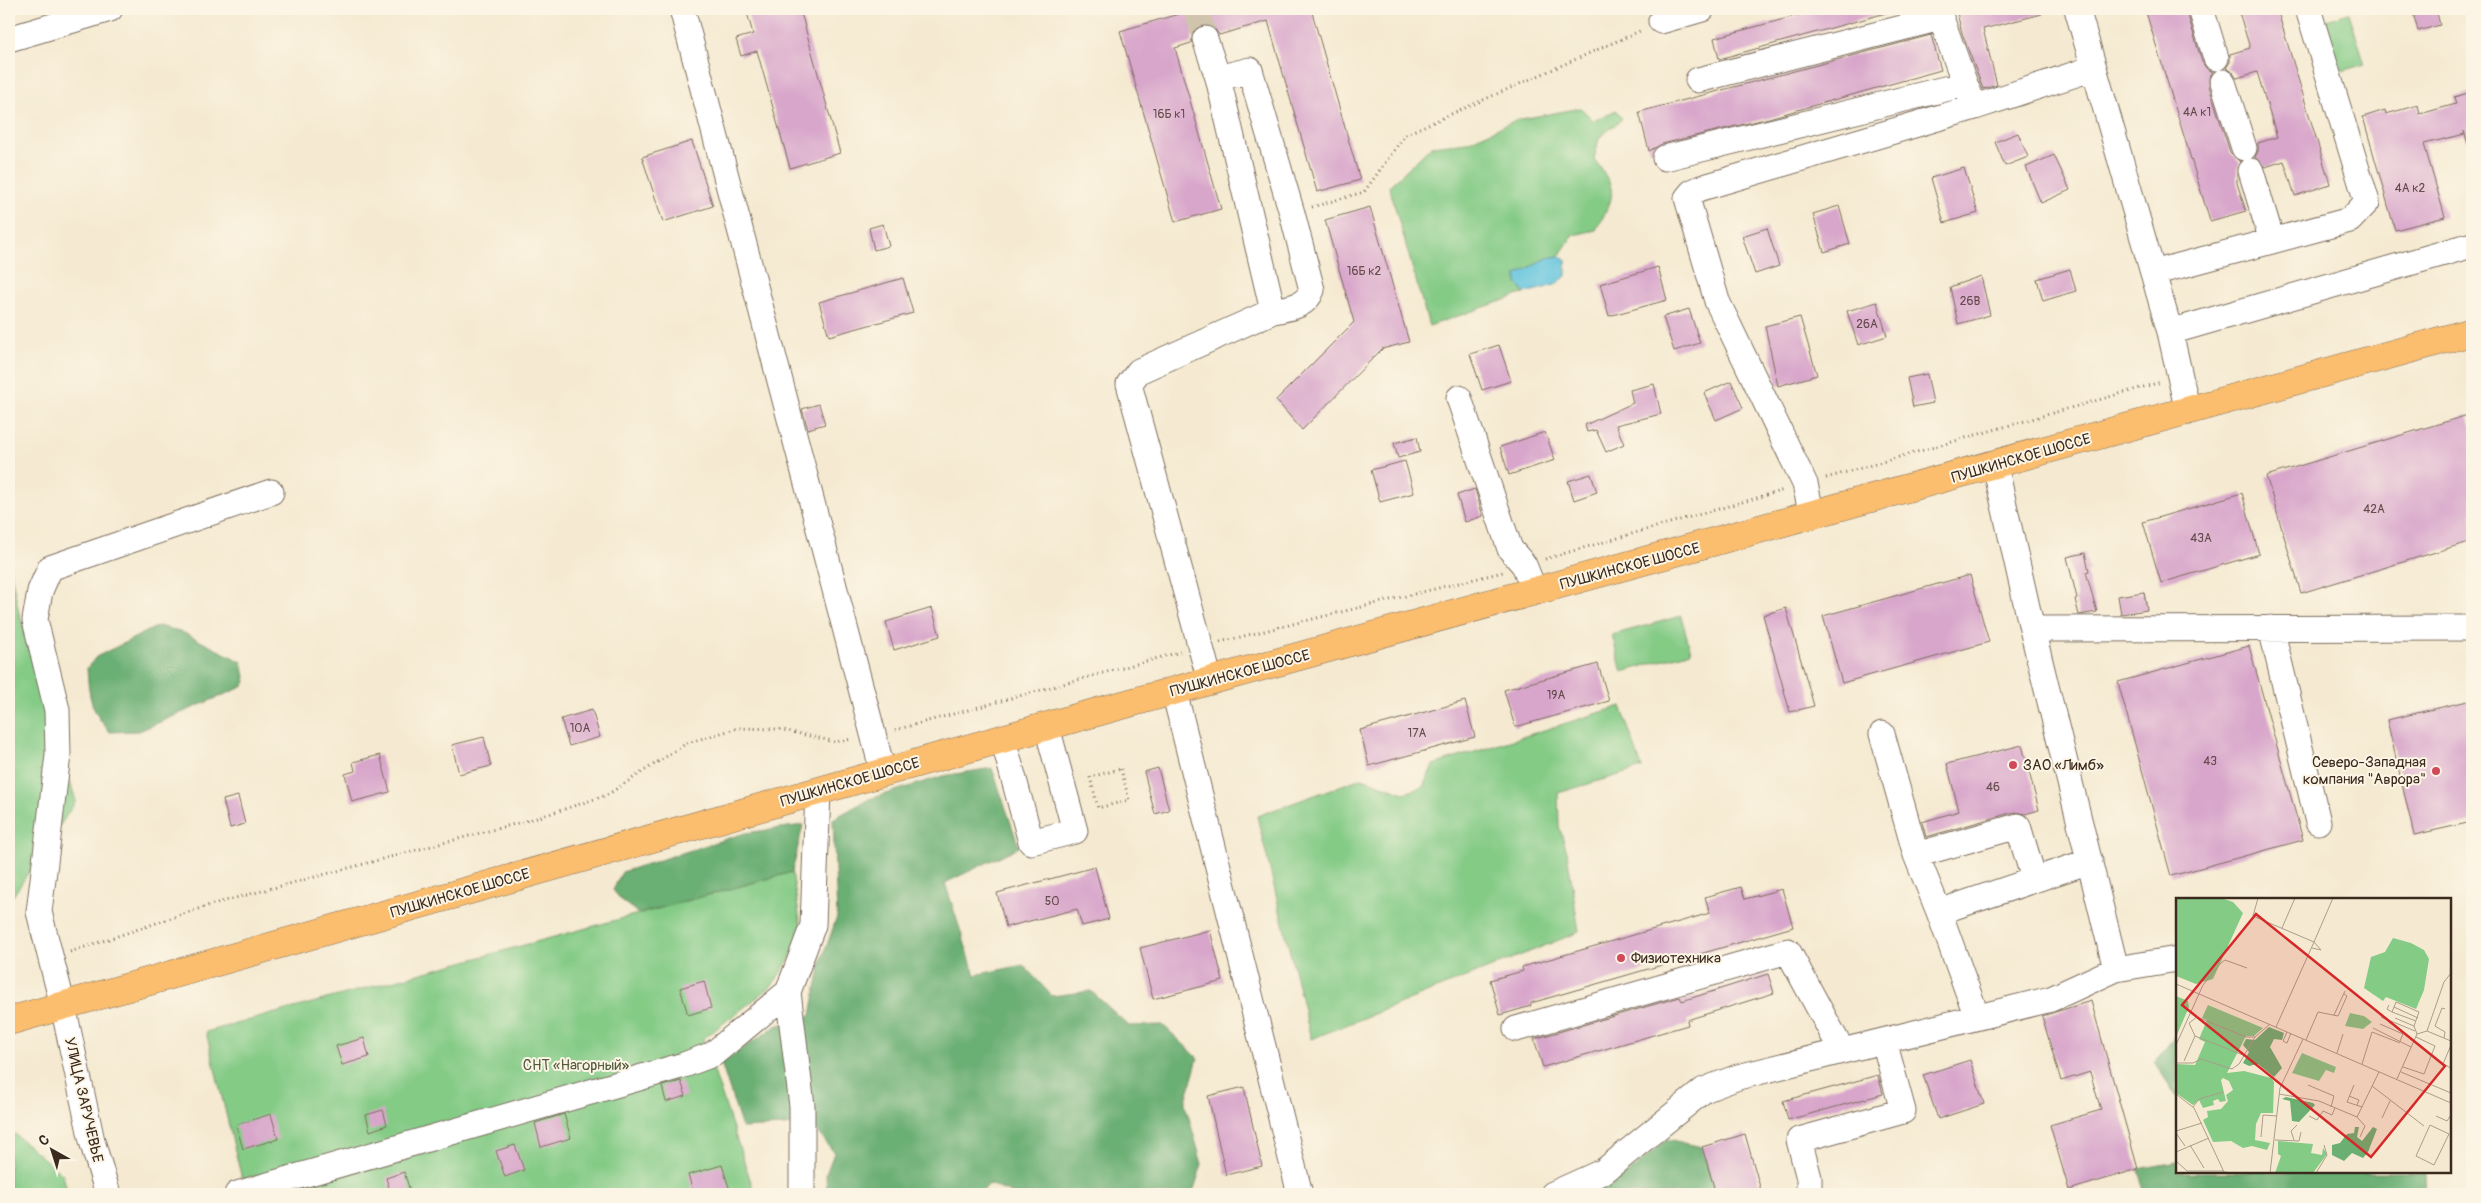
<svg xmlns="http://www.w3.org/2000/svg" width="2481" height="1203" viewBox="0 0 2481 1203" font-family="Pangolin,sans-serif">
<rect width="100%" height="100%" fill="#fcf5e5"/>
<filter id="ink" filterUnits="userSpaceOnUse"><feTurbulence type="fractalNoise" baseFrequency=".02" numOctaves="2"/><feDisplacementMap in="SourceGraphic" scale="10" xChannelSelector="R" yChannelSelector="G"/><feConvolveMatrix kernelMatrix="1 2 1 2 8 2 1 2 1" color-interpolation-filters="sRGB"/></filter>
<filter id="wash" filterUnits="userSpaceOnUse"><feTurbulence type="fractalNoise" baseFrequency=".0096" numOctaves="4" result="noise"/><feDisplacementMap in="SourceGraphic" scale="20" xChannelSelector="R" yChannelSelector="G"/><feGaussianBlur stdDeviation="1.12" result="paint"/><feColorMatrix in="noise" values="0 0 0 0 0 0 0 0 0 0 0 0 0 0 0 0 0 1.4 0 .05"/><feComposite in="paint" operator="in"/></filter>
<g filter="url(#wash)">
<rect width="100%" height="100%" fill="#f5ead1"/>
<path fill="#84cb86" stroke="#607a52" d="M 2349,13 L 2365,64 L 2338,72 L 2323,21 Z
M 1581,108 L 1594,121 L 1616,110 L 1622,119 L 1599,138 L 1594,159 C 1619,192 1615,195 1596,230 L 1573,235 L 1559,256 L 1547,258 L 1517,275 L 1517,283 L 1525,293 L 1429,326 L 1389,186 L 1432,146 L 1467,142 L 1516,120 Z
M 9,563 L 19,613 L 76,801 L 9,902 Z
M 1681,616 L 1691,652 L 1622,672 L 1612,635 Z
M 1621,706 L 1642,768 L 1558,793 L 1559,826 L 1567,852 L 1579,932 L 1311,1039 L 1257,816 L 1362,778 L 1404,793 L 1423,787 L 1433,765 Z
M 792,872 L 803,938 L 772,986 L 703,1039 L 755,1194 L 299,1194 L 292,1168 L 242,1179 L 206,1032 Z
M 15,1134 L 63,1175 L 68,1194 L 9,1194 L 9,1136 Z"/>
<path fill="#6baf73" stroke="#536c48" d="M 158,626 L 180,631 L 242,662 L 246,682 L 242,687 L 139,731 L 110,732 C 90,710 89,697 87,668 L 96,657 Z
M 992,768 L 1019,847 L 945,883 L 975,975 L 1023,965 L 1052,996 L 1091,991 L 1129,1026 L 1163,1025 L 1198,1058 L 1185,1104 L 1202,1164 L 1194,1189 L 1180,1194 L 1013,1194 L 989,1184 L 980,1194 L 827,1194 L 826,1174 L 834,1153 L 811,1122 L 784,1126 L 742,1128 L 721,1063 L 776,1026 L 811,1015 L 821,962 L 837,917 L 833,819 L 869,799 L 943,776 Z
M 803,825 L 792,872 L 639,914 L 622,901 L 613,890 L 622,872 L 745,833 Z
M 2173,1039 L 2177,1039 L 2177,1097 L 2154,1062 Z
M 1667,1139 L 1702,1147 L 1716,1194 L 1594,1194 L 1627,1174 Z
M 2177,1162 L 2177,1172 L 2426,1172 L 2427,1194 L 2145,1194 L 2138,1169 Z"/>
<path fill="#60c4de" stroke="#4e777e" d="M 1559,256 L 1566,260 L 1566,276 L 1555,285 L 1525,293 L 1517,283 L 1517,275 L 1547,258 Z"/>
<g id="blocks">
<path fill="#d8a6cb" d="M 746,9 L 800,9 L 840,153 L 790,168 L 757,51 L 741,56 L 736,39 L 753,34 Z
M 1196,9 L 1311,9 L 1360,180 L 1317,192 L 1268,21 L 1219,35 L 1214,28 L 1201,25 L 1194,30 L 1191,43 L 1175,48 L 1221,209 L 1175,222 L 1120,31 Z
M 1821,9 L 1885,9 L 1886,13 L 1719,59 L 1714,38 Z
M 1956,9 L 2041,9 L 2042,14 L 1983,29 L 1997,85 L 1983,89 L 1962,33 Z
M 2145,9 L 2186,9 L 2202,62 L 2207,69 L 2213,72 L 2209,78 L 2209,86 L 2230,152 L 2240,162 L 2237,168 L 2237,183 L 2246,211 L 2210,221 Z
M 2238,9 L 2277,9 L 2330,184 L 2295,196 L 2284,161 L 2265,167 L 2255,157 L 2258,151 L 2258,143 L 2277,137 L 2257,72 L 2237,78 L 2233,72 L 2226,68 L 2230,62 L 2230,54 L 2250,48 Z
M 2412,9 L 2436,9 L 2440,25 L 2418,31 Z
M 1931,35 L 1941,70 L 1769,118 L 1662,144 L 1649,151 L 1639,112 Z
M 2472,92 L 2472,144 L 2468,144 L 2464,131 L 2465,134 L 2424,144 L 2445,217 L 2395,230 L 2363,117 L 2385,110 L 2386,114 L 2418,105 L 2420,114 L 2456,104 L 2454,97 Z
M 2018,133 L 2028,157 L 2005,166 L 1995,142 Z
M 692,141 L 713,206 L 663,222 L 642,157 Z
M 2054,155 L 2070,190 L 2041,203 L 2026,167 Z
M 1964,168 L 1978,213 L 1944,223 L 1931,178 Z
M 1839,206 L 1850,244 L 1824,252 L 1813,214 Z
M 1370,207 L 1409,342 L 1382,349 L 1302,430 L 1276,400 L 1354,322 L 1325,220 Z
M 883,224 L 889,246 L 874,250 L 869,228 Z
M 1767,228 L 1779,266 L 1755,274 L 1742,236 Z
M 1658,267 L 1667,300 L 1609,316 L 1600,284 Z
M 2070,269 L 2076,291 L 2043,301 L 2037,279 Z
M 1981,276 L 1990,315 L 1958,324 L 1950,287 Z
M 903,278 L 913,313 L 829,336 L 819,302 Z
M 1877,302 L 1887,336 L 1858,345 L 1847,311 Z
M 1689,309 L 1700,343 L 1674,351 L 1663,317 Z
M 1800,317 L 1817,375 L 1778,386 L 1765,326 Z
M 1499,345 L 1511,381 L 1482,390 L 1470,354 Z
M 1927,374 L 1933,403 L 1913,407 L 1907,378 Z
M 1731,381 L 1743,408 L 1716,420 L 1704,393 Z
M 1654,384 L 1661,414 L 1616,425 L 1624,444 L 1606,452 L 1596,430 L 1587,432 L 1585,425 L 1633,403 L 1630,390 Z
M 819,404 L 825,424 L 808,429 L 802,409 Z
M 2468,415 L 2472,428 L 2472,541 L 2301,593 L 2266,476 Z
M 1545,432 L 1555,460 L 1509,475 L 1500,447 Z
M 1417,437 L 1420,452 L 1398,458 L 1394,443 Z
M 1405,461 L 1414,493 L 1380,502 L 1371,470 Z
M 1591,474 L 1597,492 L 1574,500 L 1568,481 Z
M 1475,489 L 1483,516 L 1465,522 L 1457,495 Z
M 2242,493 L 2259,554 L 2161,583 L 2143,522 Z
M 2085,553 L 2089,571 L 2086,572 L 2097,612 L 2079,615 L 2075,599 L 2077,598 L 2067,557 Z
M 1970,575 L 1989,642 L 1842,683 L 1823,616 Z
M 2144,592 L 2147,610 L 2121,614 L 2118,596 Z
M 932,608 L 940,636 L 894,650 L 886,622 Z
M 1786,608 L 1814,706 L 1790,712 L 1763,615 Z
M 2249,646 L 2303,840 L 2171,876 L 2118,682 Z
M 1598,664 L 1609,701 L 1515,727 L 1504,690 Z
M 2472,700 L 2472,822 L 2414,835 L 2387,720 Z
M 1465,701 L 1475,737 L 1369,766 L 1360,730 Z
M 592,710 L 600,737 L 569,746 L 561,719 Z
M 484,737 L 491,766 L 459,774 L 452,745 Z
M 2022,745 L 2039,810 L 2025,814 L 2014,812 L 1926,837 L 1922,822 L 1959,811 L 1947,764 Z
M 380,755 L 390,792 L 352,802 L 345,774 L 355,771 L 353,762 Z
M 1158,768 L 1169,810 L 1155,814 L 1144,772 Z
M 238,796 L 245,824 L 230,828 L 223,800 Z
M 1095,867 L 1109,919 L 1082,926 L 1077,909 L 1006,927 L 997,893 Z
M 1741,887 L 1745,899 L 1782,889 L 1793,927 L 1531,1003 L 1531,1006 L 1500,1015 L 1490,980 L 1523,971 L 1522,967 L 1710,913 L 1705,897 Z
M 1210,930 L 1223,981 L 1153,999 L 1140,948 Z
M 1768,974 L 1774,993 L 1687,1020 L 1688,1025 L 1543,1067 L 1534,1039 L 1680,997 L 1682,1001 Z
M 704,981 L 711,1008 L 688,1015 L 680,988 Z
M 2091,1001 L 2138,1169 L 2069,1190 L 2050,1125 L 2101,1110 L 2090,1072 L 2061,1081 L 2042,1016 Z
M 364,1038 L 369,1057 L 342,1065 L 336,1046 Z
M 1970,1060 L 1984,1104 L 1938,1119 L 1923,1075 Z
M 1878,1075 L 1883,1094 L 1788,1120 L 1783,1101 Z
M 681,1081 L 686,1096 L 666,1102 L 662,1086 Z
M 1244,1087 L 1262,1166 L 1226,1175 L 1208,1096 Z
M 383,1110 L 387,1125 L 370,1131 L 366,1115 Z
M 271,1114 L 278,1139 L 243,1149 L 236,1125 Z
M 564,1114 L 571,1138 L 541,1147 L 535,1123 Z
M 1745,1134 L 1762,1194 L 1716,1194 L 1702,1147 Z
M 515,1145 L 524,1170 L 505,1177 L 496,1151 Z
M 722,1165 L 731,1194 L 694,1194 L 688,1175 Z
M 404,1172 L 411,1194 L 391,1194 L 386,1178 Z"/>
</g>
</g>
<g filter="url(#ink)">
<use href="#blocks" fill-opacity="0" stroke="#7c6d5d" stroke-width="1"/>
<g fill="none" stroke-linecap="round" stroke-linejoin="round">
<path stroke="#d0c4ad" stroke-width="25" stroke-dasharray="25 12" stroke-linecap="butt" d="M 1196,9 L 1205,39"/>
<g stroke="#7c6d5d" stroke-width="27">
<path id="minor" d="M 682,9 L 883,772
M 2077,9 L 2170,332 L 2188,412
M 2201,9 L 2216,58
M 1661,21 L 1702,9
M 9,39 L 110,9
M 1205,39 L 1218,78 L 1273,311
M 1698,80 L 1941,18 L 1965,84
M 2223,82 L 2244,148
M 1665,158 L 1965,84 L 1975,107 L 2094,68
M 2251,171 L 2272,241
M 2153,273 L 2350,220 L 2367,202 L 2308,9
M 2170,332 L 2472,245
M 1459,398 L 1510,549 L 1524,565 L 1535,592
M 1812,516 L 1805,484 L 1717,301 L 1687,198 L 1692,192 L 1701,188 L 1975,107
M 2271,628 L 2318,822
M 2032,629 L 2472,628
M 1210,681 L 1129,384 L 1139,371 L 1273,311 C 1289,308 1306,307 1312,290 L 1292,213 L 1250,70 L 1218,78
M 1174,691 L 1300,1194
M 1882,734 L 1916,855 L 1939,912 L 2090,861
M 1003,739 L 1031,842 L 1075,831 L 1047,727
M 1916,855 L 2018,826 L 2034,879
M 1939,912 L 1977,1017
M 2116,969 L 2177,959
M 788,992 L 802,1106 L 802,1194
M 1516,1029 L 1788,951 L 1842,1051
M 108,1194 L 92,1141 L 63,1006 L 39,912 L 58,755 L 57,710 L 35,620 L 40,591 L 50,568 L 271,492
M 237,1194 L 684,1065 L 713,1054 L 788,992 L 813,925 L 818,791
M 1553,1194 L 1604,1171 L 1704,1090 L 1738,1077 L 2051,999 L 2116,969 L 2032,629 L 1995,465
M 1809,1194 L 1809,1178 L 1799,1140 L 1903,1111 L 1884,1041"/>
</g>
<g stroke="#7c6d5d" stroke-width="29">
<path id="major" d="M 9,1021 L 1072,719 L 2472,332"/>
</g>
<path stroke="#7c6d5d" stroke-width="3" stroke-dasharray="1 4" stroke-linecap="butt" d="M 1312,207 L 1364,192 L 1406,134 L 1642,30
M 1826,478 L 2161,382
M 1545,559 L 1784,490
M 1220,642 L 1503,572
M 895,730 L 1180,652
M 1121,769 L 1129,800 L 1098,808 L 1090,777 Z
M 70,952 L 213,904 L 537,818 L 607,795 L 687,743 L 738,728 L 779,729 L 836,742 L 852,739"/>
<use href="#minor" stroke="#fff" stroke-width="25"/>
<use href="#major" stroke="#fbbd6e" stroke-width="28"/>
</g>
</g>
<g fill="#d1495b" stroke="#fcf5e5" stroke-width="2">
<circle cx="2013" cy="765" r="5"/>
<circle cx="2436" cy="771" r="5"/>
<circle cx="1621" cy="958" r="5"/>
</g>
<g text-anchor="middle" stroke-width="4" stroke-linejoin="round" paint-order="stroke">
<g font-size="12" fill="#624949">
<text x="2197" y="116">4А к1</text>
<text x="1169" y="118">16Б к1</text>
<text x="2410" y="192">4А к2</text>
<text x="1364" y="275">16Б к2</text>
<text x="1970" y="305">26В</text>
<text x="1867" y="328">26А</text>
<text x="2374" y="513">42А</text>
<text x="2201" y="542">43А</text>
<text x="1556" y="699">19А</text>
<text x="580" y="732">10А</text>
<text x="1417" y="737">17А</text>
<text x="2210" y="765">43</text>
<text x="1993" y="791">46</text>
<text x="1052" y="905">50</text>
</g>
<g font-size="15" fill="#3b2a1e" stroke="#fcf5e5">
<text transform="translate(2021 458) rotate(-16)" y="5">ПУШКИНСКОЕ ШОССЕ</text>
<text transform="translate(1630 566) rotate(-15)" y="5">ПУШКИНСКОЕ ШОССЕ</text>
<text transform="translate(1240 673) rotate(-15)" y="5">ПУШКИНСКОЕ ШОССЕ</text>
<text transform="translate(850 782) rotate(-16)" y="5">ПУШКИНСКОЕ ШОССЕ</text>
<text transform="translate(460 893) rotate(-16)" y="5">ПУШКИНСКОЕ ШОССЕ</text>
<text transform="translate(84 1100) rotate(77)" y="5">УЛИЦА ЗАРУЧЕВЬЕ</text>
</g>
<g font-size="15" fill="#3b2a1e" stroke="#fcf5e5" text-anchor="start">
<text x="2426" y="767" text-anchor="end">Северо-Западная<tspan x="2426" dy="17">компания "Аврора"</tspan></text>
<text x="2023" y="770">ЗАО «Лимб»</text>
<text x="1631" y="963">Физиотехника</text>
</g>
<g font-size="15" fill="#515a3d" stroke="#fcf5e5">
<text x="576" y="1070">СНТ «Нагорный»</text>
</g>
</g>
<g transform="translate(2176 898)">
<rect width="275" height="275" fill="#f5ead1"/>
<path d="M 0,0 L 45,0 L 57,4 L 67,15 L 37,81 L 20,86 L 0,78 ZM 217,40 L 235,45 L 248,52 L 253,61 L 248,92 L 240,111 L 210,99 L 207,103 L 188,90 L 195,59 L 209,54 ZM 0,98 L 12,103 L 13,109 L 0,139 ZM 32,107 L 87,130 L 78,138 L 70,138 L 51,175 L 68,173 L 95,180 L 98,184 L 97,215 L 85,215 L 80,226 L 79,242 L 94,245 L 91,252 L 76,248 L 67,250 L 55,243 L 37,244 L 27,222 L 32,219 L 31,213 L 45,211 L 52,203 L 50,197 L 57,192 L 53,183 L 47,180 L 45,182 L 50,203 L 44,204 L 42,201 L 37,203 L 38,207 L 27,210 L 23,202 L 17,207 L 0,195 L 0,166 L 19,167 L 29,144 L 23,141 L 31,122 L 26,120 ZM 174,115 L 188,118 L 196,124 L 187,131 L 169,128 ZM 126,155 L 160,169 L 158,175 L 150,172 L 143,183 L 116,175 ZM 102,243 L 137,246 L 135,255 L 146,257 L 147,250 L 151,256 L 137,275 L 99,275 L 105,258 L 102,256 Z" fill="#84cb86"/>
<path d="M 93,129 L 108,135 L 106,142 L 98,141 L 94,149 L 106,170 L 98,179 L 82,166 L 73,168 L 67,165 L 73,154 L 67,147 L 70,141 L 79,142 ZM 110,199 L 137,205 L 139,207 L 123,224 L 116,223 L 114,203 L 106,201 ZM 179,229 L 183,229 L 181,239 L 186,243 L 197,229 L 201,231 L 192,254 L 187,260 L 176,255 L 168,263 L 156,257 L 156,247 L 164,245 L 171,236 L 178,235 Z" fill="#6baf73"/>
<path fill="none" stroke="#ab9d89" stroke-width="1" d="M 82,0 L 77,18 L 138,44 L 100,129M 106,30 L 119,0M 136,50 L 145,52 L 138,44 L 157,0M 0,86 L 275,205M 213,107 L 211,111 L 216,114 L 220,104 L 243,114 L 238,128 L 241,136M 218,109 L 242,120M 216,114 L 240,123M 158,117 L 169,93M 205,119 L 239,133M 219,120 L 238,128M 13,125 L 21,119 L 70,139 L 79,139 L 94,126M 13,125 L 19,138 L 67,157M 204,126 L 227,136 L 224,143M 197,130 L 235,149M 251,133 L 275,143M 111,134 L 107,143 L 111,145 L 115,135M 268,140 L 269,134 L 259,128 L 266,110 L 269,111M 130,142 L 142,114 L 162,118 L 171,98 L 168,96M 0,147 L 27,87 L 45,65 L 49,62 L 71,70M 275,147 L 267,166 L 275,170M 161,155 L 167,136M 8,163 L 19,138M 0,165 L 17,165 L 25,161 L 56,171 L 63,166 L 79,139M 186,166 L 196,134 L 224,145M 227,169 L 248,176 L 259,148 L 240,139M 225,174 L 275,195M 221,181 L 241,136 L 251,133 L 268,84 L 275,75M 132,187 L 158,198 L 155,209M 178,187 L 171,204 L 186,209M 196,188 L 248,228M 0,196 L 18,210 L 48,274 L 57,275M 103,196 L 143,203 L 181,219 L 203,174M 173,198 L 183,202 L 181,207M 17,209 L 23,201 L 47,194M 133,218 L 141,222 L 147,213 L 156,217 L 159,210M 260,218 L 271,223 L 275,217M 181,219 L 189,228 L 184,239M 206,220 L 214,203M 254,227 L 273,236 L 258,267 L 240,258 ZM 0,233 L 26,225M 0,235 L 9,248M 85,239 L 87,217 L 101,218M 99,242 L 123,243 L 125,234M 118,242 L 115,233 L 121,227M 14,247 L 28,270M 0,254 L 33,240M 0,263 L 11,273 L 47,273M 94,275 L 104,190 L 127,141M 140,275 L 151,257 L 148,247"/>
<path fill="#d62828" fill-opacity="0.15" stroke="#d62828" stroke-width="2.5" d="M 80,16 L 269,168 L 195,259 L 6,107 Z"/>
<rect width="275" height="275" fill="none" stroke="#3b2a1e" stroke-width="2.5"/>
</g>
<rect width="2481" height="1203" fill="none" stroke="#fcf5e5" stroke-width="30"/>
<g transform="translate(52 1150) rotate(321)" stroke="#fcf5e5" stroke-width="4" paint-order="stroke">
<path d="M0-4L9 19L0 12L-9 19Z" fill="#3b2a1e"/>
<text y="-8" font-size="14" font-weight="bold" text-anchor="middle" fill="#3b2a1e">С</text>
</g>
</svg>
